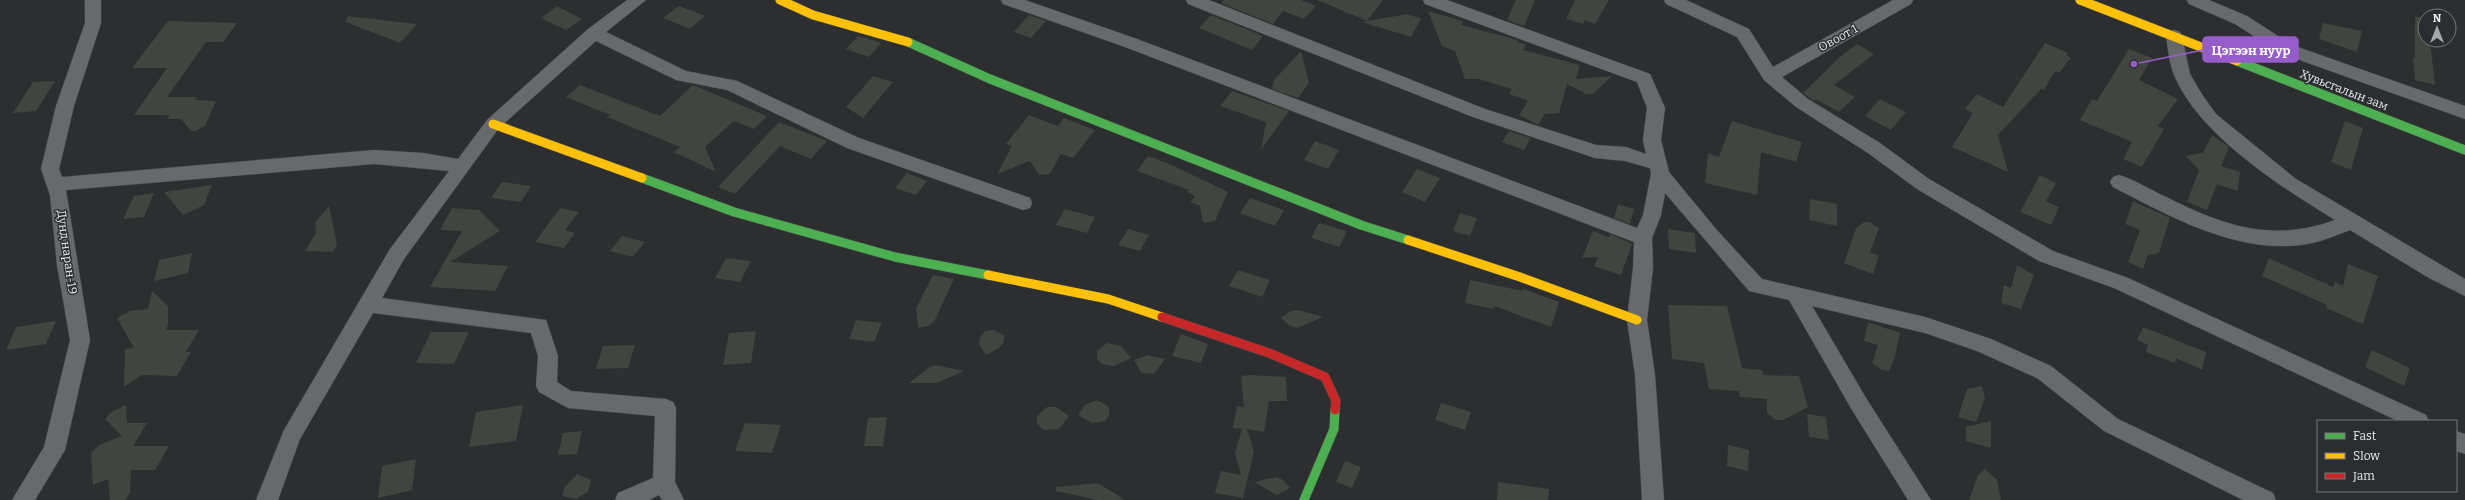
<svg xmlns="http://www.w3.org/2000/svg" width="2465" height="500" viewBox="0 0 2465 500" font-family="Bitter,serif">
<rect width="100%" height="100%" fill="#2c2e30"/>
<path fill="#42443f" d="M 1224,0 L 1301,0 L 1316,6 L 1304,19 L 1283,11 L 1273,24 L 1221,3 Z
M 1317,0 L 1383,0 L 1367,21 L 1408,14 L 1421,19 L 1411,37 L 1362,22 L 1367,21 Z
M 1516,0 L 1535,0 L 1524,26 L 1507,20 Z
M 1575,0 L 1609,0 L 1595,24 L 1585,20 L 1583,24 L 1566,19 Z
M 557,6 L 582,19 L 566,30 L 541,18 Z
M 679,6 L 705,16 L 690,29 L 663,18 Z
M 1428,11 L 1463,21 L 1461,25 L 1518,40 L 1517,42 L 1526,44 L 1523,50 L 1580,65 L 1576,79 L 1612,76 L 1593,94 L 1586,94 L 1567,84 L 1559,113 L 1545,114 L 1538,125 L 1519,115 L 1528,101 L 1509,94 L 1512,89 L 1478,79 L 1465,79 L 1455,51 L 1442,46 Z
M 1029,15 L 1046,21 L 1031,38 L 1014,32 Z
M 1211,15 L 1263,36 L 1252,50 L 1199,28 Z
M 348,16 L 417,24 L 400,43 L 346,22 Z
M 2415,17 L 2425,17 L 2425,40 L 2430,40 L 2435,85 L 2415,80 L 2413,57 L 2415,58 Z
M 168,21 L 237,23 L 223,42 L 206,42 L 167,97 L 197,97 L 195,100 L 216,101 L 205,126 L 196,131 L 191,131 L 181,119 L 167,119 L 170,115 L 134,115 L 167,68 L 132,68 Z
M 2323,23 L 2362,31 L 2357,52 L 2319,39 Z
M 858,36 L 866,38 L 881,43 L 869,57 L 846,49 Z
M 2045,43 L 2068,53 L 2066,55 L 2071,58 L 2059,73 L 2055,71 L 2044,90 L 2041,89 L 1998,135 L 2008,172 L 1952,147 L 1973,113 L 1965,109 L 1977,94 L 2003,107 Z
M 1857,44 L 1874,54 L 1834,85 L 1855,97 L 1839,112 L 1816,99 L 1814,101 L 1803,93 L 1841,56 Z
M 2129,49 L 2152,58 L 2139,80 L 2178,99 L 2158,126 L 2164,129 L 2142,167 L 2123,159 L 2132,142 L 2080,120 L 2092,99 L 2097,101 Z
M 1301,51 L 1309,83 L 1298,98 L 1272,89 L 1274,80 Z
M 873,76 L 893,82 L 863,118 L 846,107 Z
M 55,81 L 36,111 L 13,113 L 33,82 Z
M 580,85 L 660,116 L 693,85 L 767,116 L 754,129 L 734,121 L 705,147 L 716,172 L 674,152 L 680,147 L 607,117 L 610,115 L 566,97 Z
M 1232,91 L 1289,111 L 1261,150 L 1266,122 L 1220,106 Z
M 1880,99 L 1906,112 L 1891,130 L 1865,116 Z
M 1029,115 L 1058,126 L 1064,118 L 1095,130 L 1073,158 L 1061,154 L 1050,174 L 1039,175 L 1030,161 L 997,174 L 1012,146 L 1006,144 Z
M 1732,121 L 1802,142 L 1796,162 L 1761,152 L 1757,195 L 1705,183 L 1708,153 L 1719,157 Z
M 2345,121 L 2363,128 L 2351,170 L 2331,162 Z
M 779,122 L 827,141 L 811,159 L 780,146 L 735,194 L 718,187 Z
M 1509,131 L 1531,138 L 1524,150 L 1502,142 Z
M 2212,135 L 2229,147 L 2221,166 L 2240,172 L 2238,191 L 2217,184 L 2207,210 L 2187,202 L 2199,170 L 2186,156 L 2203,153 Z
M 1315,141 L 1339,150 L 1328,169 L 1304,160 Z
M 1148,156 L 1172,165 L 1228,192 L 1215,221 L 1203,223 L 1200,206 L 1190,202 L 1195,196 L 1187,192 L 1189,190 L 1137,171 Z
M 1417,169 L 1440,178 L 1425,202 L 1402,192 Z
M 907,173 L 927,181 L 916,195 L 895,188 Z
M 2040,175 L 2056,183 L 2046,201 L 2059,207 L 2051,225 L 2020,212 Z
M 502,182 L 531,186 L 521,202 L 491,198 Z
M 212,185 L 204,205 L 183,215 L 164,192 Z
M 154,193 L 144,217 L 123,219 L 134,196 Z
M 1250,198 L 1284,210 L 1275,226 L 1240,213 Z
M 1810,199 L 1837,204 L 1837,226 L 1809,220 Z
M 2133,201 L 2170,218 L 2159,253 L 2148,255 L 2143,269 L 2128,262 L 2140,230 L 2125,224 Z
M 1618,204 L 1634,209 L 1630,224 L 1614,218 Z
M 329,206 L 337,244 L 333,252 L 305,251 L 316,233 L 315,222 Z
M 452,208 L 479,210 L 500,231 L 450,262 L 508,266 L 495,291 L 430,287 L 462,231 L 440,230 Z
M 560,208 L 579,212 L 565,230 L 575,233 L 564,248 L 535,242 Z
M 1065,209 L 1095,217 L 1087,233 L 1056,225 Z
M 1460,213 L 1477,218 L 1470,236 L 1453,231 Z
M 1864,222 L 1870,222 L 1879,228 L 1870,252 L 1879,256 L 1873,274 L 1844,263 L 1856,228 Z
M 1319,223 L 1347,231 L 1339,247 L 1311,238 Z
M 1128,229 L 1149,235 L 1140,251 L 1118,245 Z
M 1668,229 L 1695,233 L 1696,253 L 1669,249 Z
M 1593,231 L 1609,237 L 1610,234 L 1632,244 L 1621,275 L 1594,266 L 1598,257 L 1582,258 Z
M 622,236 L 645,242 L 633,257 L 610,251 Z
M 192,253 L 188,273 L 154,281 L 159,260 Z
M 726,258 L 751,261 L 740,282 L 715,278 Z
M 2269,258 L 2333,287 L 2335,282 L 2343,286 L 2348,264 L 2378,276 L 2363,324 L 2326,308 L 2327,305 L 2262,276 Z
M 2017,265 L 2034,275 L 2021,309 L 2001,303 L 2004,285 L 2011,288 Z
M 1238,270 L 1270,280 L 1262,297 L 1229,286 Z
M 933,275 L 954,279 L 934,322 L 928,326 L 918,328 L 916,308 Z
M 1470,280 L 1523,291 L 1524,289 L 1559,302 L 1551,327 L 1494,306 L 1493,309 L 1465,303 Z
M 152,291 L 168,306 L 168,325 L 166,330 L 199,330 L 186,352 L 191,352 L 177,376 L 142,375 L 124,387 L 125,349 L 134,348 L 117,318 L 130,311 L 148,309 Z
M 1668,305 L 1727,306 L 1742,368 L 1762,370 L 1764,375 L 1799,376 L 1808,407 L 1783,420 L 1776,420 L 1767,413 L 1767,399 L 1740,397 L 1739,391 L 1709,389 L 1704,363 L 1672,359 Z
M 1298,310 L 1323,317 L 1297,328 L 1290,326 L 1281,318 L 1291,311 Z
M 856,320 L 882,323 L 874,342 L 849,339 Z
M 56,321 L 46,344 L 6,350 L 16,327 Z
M 1868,322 L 1900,333 L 1895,357 L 1889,371 L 1882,370 L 1872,363 L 1878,345 L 1864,341 Z
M 2143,327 L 2206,352 L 2202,370 L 2176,358 L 2175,363 L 2146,352 L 2148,345 L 2137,340 Z
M 994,330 L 1004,335 L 1004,342 L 999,348 L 986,355 L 979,344 L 980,337 L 985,331 Z
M 756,331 L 751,363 L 723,365 L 729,333 Z
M 431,332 L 469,332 L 454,364 L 416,363 Z
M 1181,334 L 1208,344 L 1201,363 L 1172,356 Z
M 1107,343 L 1121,346 L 1131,358 L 1114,366 L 1102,364 L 1097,359 L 1097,351 Z
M 635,345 L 628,368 L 596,369 L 603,346 Z
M 2372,350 L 2410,368 L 2404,386 L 2365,367 Z
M 1147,355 L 1165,359 L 1154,374 L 1141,373 L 1134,360 Z
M 935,365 L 964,371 L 937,383 L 909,383 L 928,368 Z
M 1251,375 L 1286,377 L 1287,401 L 1269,401 L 1264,432 L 1247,429 L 1254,452 L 1243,498 L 1215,493 L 1221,471 L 1241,475 L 1235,453 L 1242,429 L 1233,428 L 1237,406 L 1244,407 L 1241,376 Z
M 1982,386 L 1985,398 L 1976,422 L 1958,417 L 1967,389 Z
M 1097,400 L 1108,406 L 1110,414 L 1105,421 L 1092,423 L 1078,415 L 1085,405 Z
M 1441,403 L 1471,412 L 1465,430 L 1435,420 Z
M 126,405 L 127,423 L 147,423 L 133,446 L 169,446 L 155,470 L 131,470 L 130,493 L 125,500 L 110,500 L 108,479 L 93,485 L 91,453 L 99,445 L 122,436 L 105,419 L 111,412 Z
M 523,405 L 516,441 L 469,447 L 476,412 Z
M 1047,407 L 1056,407 L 1069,416 L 1059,429 L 1044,430 L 1037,424 L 1037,416 Z
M 1807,414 L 1826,417 L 1829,440 L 1809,437 Z
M 887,417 L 883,446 L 864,446 L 868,418 Z
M 1991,421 L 1991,448 L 1966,441 L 1966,427 Z
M 745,423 L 781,425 L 772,453 L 735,451 Z
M 582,431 L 577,454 L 558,455 L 563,433 Z
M 1728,445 L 1749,450 L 1748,471 L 1727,466 Z
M 416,459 L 412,490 L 378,498 L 382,466 Z
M 1345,461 L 1361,467 L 1352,488 L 1336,482 Z
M 1985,469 L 1997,480 L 2001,500 L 1969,500 L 1978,475 Z
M 577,474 L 591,480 L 588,492 L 576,499 L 562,496 L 565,487 Z
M 1277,477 L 1283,480 L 1290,488 L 1277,495 L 1254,482 Z
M 1498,482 L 1549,489 L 1548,500 L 1497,500 Z
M 1098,483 L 1125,500 L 1098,500 L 1056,491 L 1056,487 Z"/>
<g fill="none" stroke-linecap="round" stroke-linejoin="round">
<g stroke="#47494a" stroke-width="1">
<path id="street" d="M 85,0 L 101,0 L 101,23 L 74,106 L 59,169 L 62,177 L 374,150 L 423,153 L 458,159 L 487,120 L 588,29 L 627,0 L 646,0 L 606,32 L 686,71 L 737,81 L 859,138 L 1030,198 L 1032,203 L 1030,208 L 1023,210 L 847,148 L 727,90 L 676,80 L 596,41 L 499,128 L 404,259 L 382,298 L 546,320 L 558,356 L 557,382 L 571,391 L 666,399 L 673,402 L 676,408 L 675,482 L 684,500 L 662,500 L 659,495 L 649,500 L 615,500 L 618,493 L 653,478 L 655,416 L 568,408 L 539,392 L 536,386 L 538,356 L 531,333 L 373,313 L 300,439 L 278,500 L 256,500 L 284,430 L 390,249 L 449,171 L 374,164 L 66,190 L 90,340 L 65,450 L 35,500 L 12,500 L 44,447 L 70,340 L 57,265 L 50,195 L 41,169 L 56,106 L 85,23 Z
M 1001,0 L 1025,0 L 1137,39 L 1637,228 L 1643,215 L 1651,174 L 1650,168 L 1625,161 L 1595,158 L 1473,117 L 1188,4 L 1186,0 L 1209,0 L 1485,109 L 1596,145 L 1626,147 L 1646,154 L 1643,140 L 1647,108 L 1637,82 L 1425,4 L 1423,0 L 1447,0 L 1650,74 L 1665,108 L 1661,140 L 1669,172 L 1716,229 L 1762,279 L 1925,317 L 1991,339 L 2051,366 L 2118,419 L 2273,493 L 2276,500 L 2243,500 L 2104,431 L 2037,378 L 1977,351 L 1925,333 L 1812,306 L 1866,398 L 1931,500 L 1908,500 L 1852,410 L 1789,300 L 1749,291 L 1665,193 L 1661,215 L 1652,238 L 1653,268 L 1647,320 L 1655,375 L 1664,500 L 1642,500 L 1635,375 L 1627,320 L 1633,268 L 1634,242 L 1125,47 L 1003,4 Z
M 1664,0 L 1686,0 L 1749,29 L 1773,67 L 1893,0 L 1913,0 L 1911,4 L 1782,77 L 1808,99 L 1880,143 L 1929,179 L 2053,251 L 2128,278 L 2426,415 L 2429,421 L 2398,421 L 2114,288 L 2039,261 L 1917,189 L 1868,153 L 1796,107 L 1764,80 L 1737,37 L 1666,4 Z
M 2187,0 L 2209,0 L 2247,16 L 2292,45 L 2465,106 L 2465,119 L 2280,53 L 2235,24 L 2189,4 Z
M 2174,30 L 2180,32 L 2182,36 L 2190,74 L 2203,96 L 2216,114 L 2296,179 L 2465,279 L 2465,296 L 2429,278 L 2350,230 C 2335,236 2318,243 2301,245 C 2235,253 2169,216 2113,187 L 2110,182 L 2113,177 L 2119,175 C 2135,180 2151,190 2166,197 C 2224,226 2272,243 2335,220 C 2281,187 2199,135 2174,75 C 2169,63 2168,48 2166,36 L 2168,32 Z
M 2456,431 L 2465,434 L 2465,454 L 2456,451 Z"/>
</g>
<g stroke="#47494a" stroke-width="10">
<path id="fast" d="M 908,42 L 990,79 L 1361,225 L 1408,240
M 2237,61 L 2465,150
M 642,178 L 734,212 L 895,257 L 988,275
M 1304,500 L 1334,429 L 1335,410"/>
</g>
<g stroke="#47494a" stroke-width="10">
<path id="slow" d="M 780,0 L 813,15 L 908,42
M 2080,0 L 2237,61
M 493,124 L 642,178
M 1408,240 L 1520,277 L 1637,320
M 988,275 L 1108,299 L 1162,317"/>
</g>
<g stroke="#47494a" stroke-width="10">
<path id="jam" d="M 1162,317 L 1269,353 L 1325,377 L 1336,401 L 1335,410"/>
</g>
<use href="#street" fill="#68696a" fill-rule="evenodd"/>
<use href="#fast" stroke="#4caf50" stroke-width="9"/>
<use href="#slow" stroke="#ffc107" stroke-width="9"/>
<use href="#jam" stroke="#c62828" stroke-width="9"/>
</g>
<g text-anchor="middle" stroke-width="3" stroke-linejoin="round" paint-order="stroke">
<g font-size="12" fill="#e8eaec" stroke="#2b2e31">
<text transform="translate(1838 38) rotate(-29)" y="4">Овоот 1</text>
<text transform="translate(2344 90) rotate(21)" y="4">Хувьсгалын зам</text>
<text transform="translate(67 252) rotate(82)" y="4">Дунд наран-19</text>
</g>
</g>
<path fill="none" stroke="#965cca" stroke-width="1.5" d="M2134 64L2203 50"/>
<circle fill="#965cca" stroke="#2b2e31" stroke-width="1.5" cx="2134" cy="64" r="4"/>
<rect fill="#965cca" stroke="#965cca" stroke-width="1.5" x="2203" y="37" width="95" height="25" rx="4"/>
<g font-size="13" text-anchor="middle" font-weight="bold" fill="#fff">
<text x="2251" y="55">Цэгээн нуур</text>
</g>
<rect x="2317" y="420" width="140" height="72" fill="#2b2e31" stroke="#77797c"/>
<rect x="2325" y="433" width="20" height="6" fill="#4caf50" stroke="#77797c"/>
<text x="2353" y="440" font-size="12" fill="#e8eaec">Fast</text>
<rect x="2325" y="453" width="20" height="6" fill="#ffc107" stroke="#77797c"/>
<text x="2353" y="460" font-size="12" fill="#e8eaec">Slow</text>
<rect x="2325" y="473" width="20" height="6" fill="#c62828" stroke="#77797c"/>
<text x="2353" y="480" font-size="12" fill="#e8eaec">Jam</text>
<g transform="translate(2437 28)"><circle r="19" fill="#2b2e31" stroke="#77797c"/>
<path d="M0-3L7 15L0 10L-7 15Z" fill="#a6a8aa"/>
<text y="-6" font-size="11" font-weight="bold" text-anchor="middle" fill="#e8eaec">N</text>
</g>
</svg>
